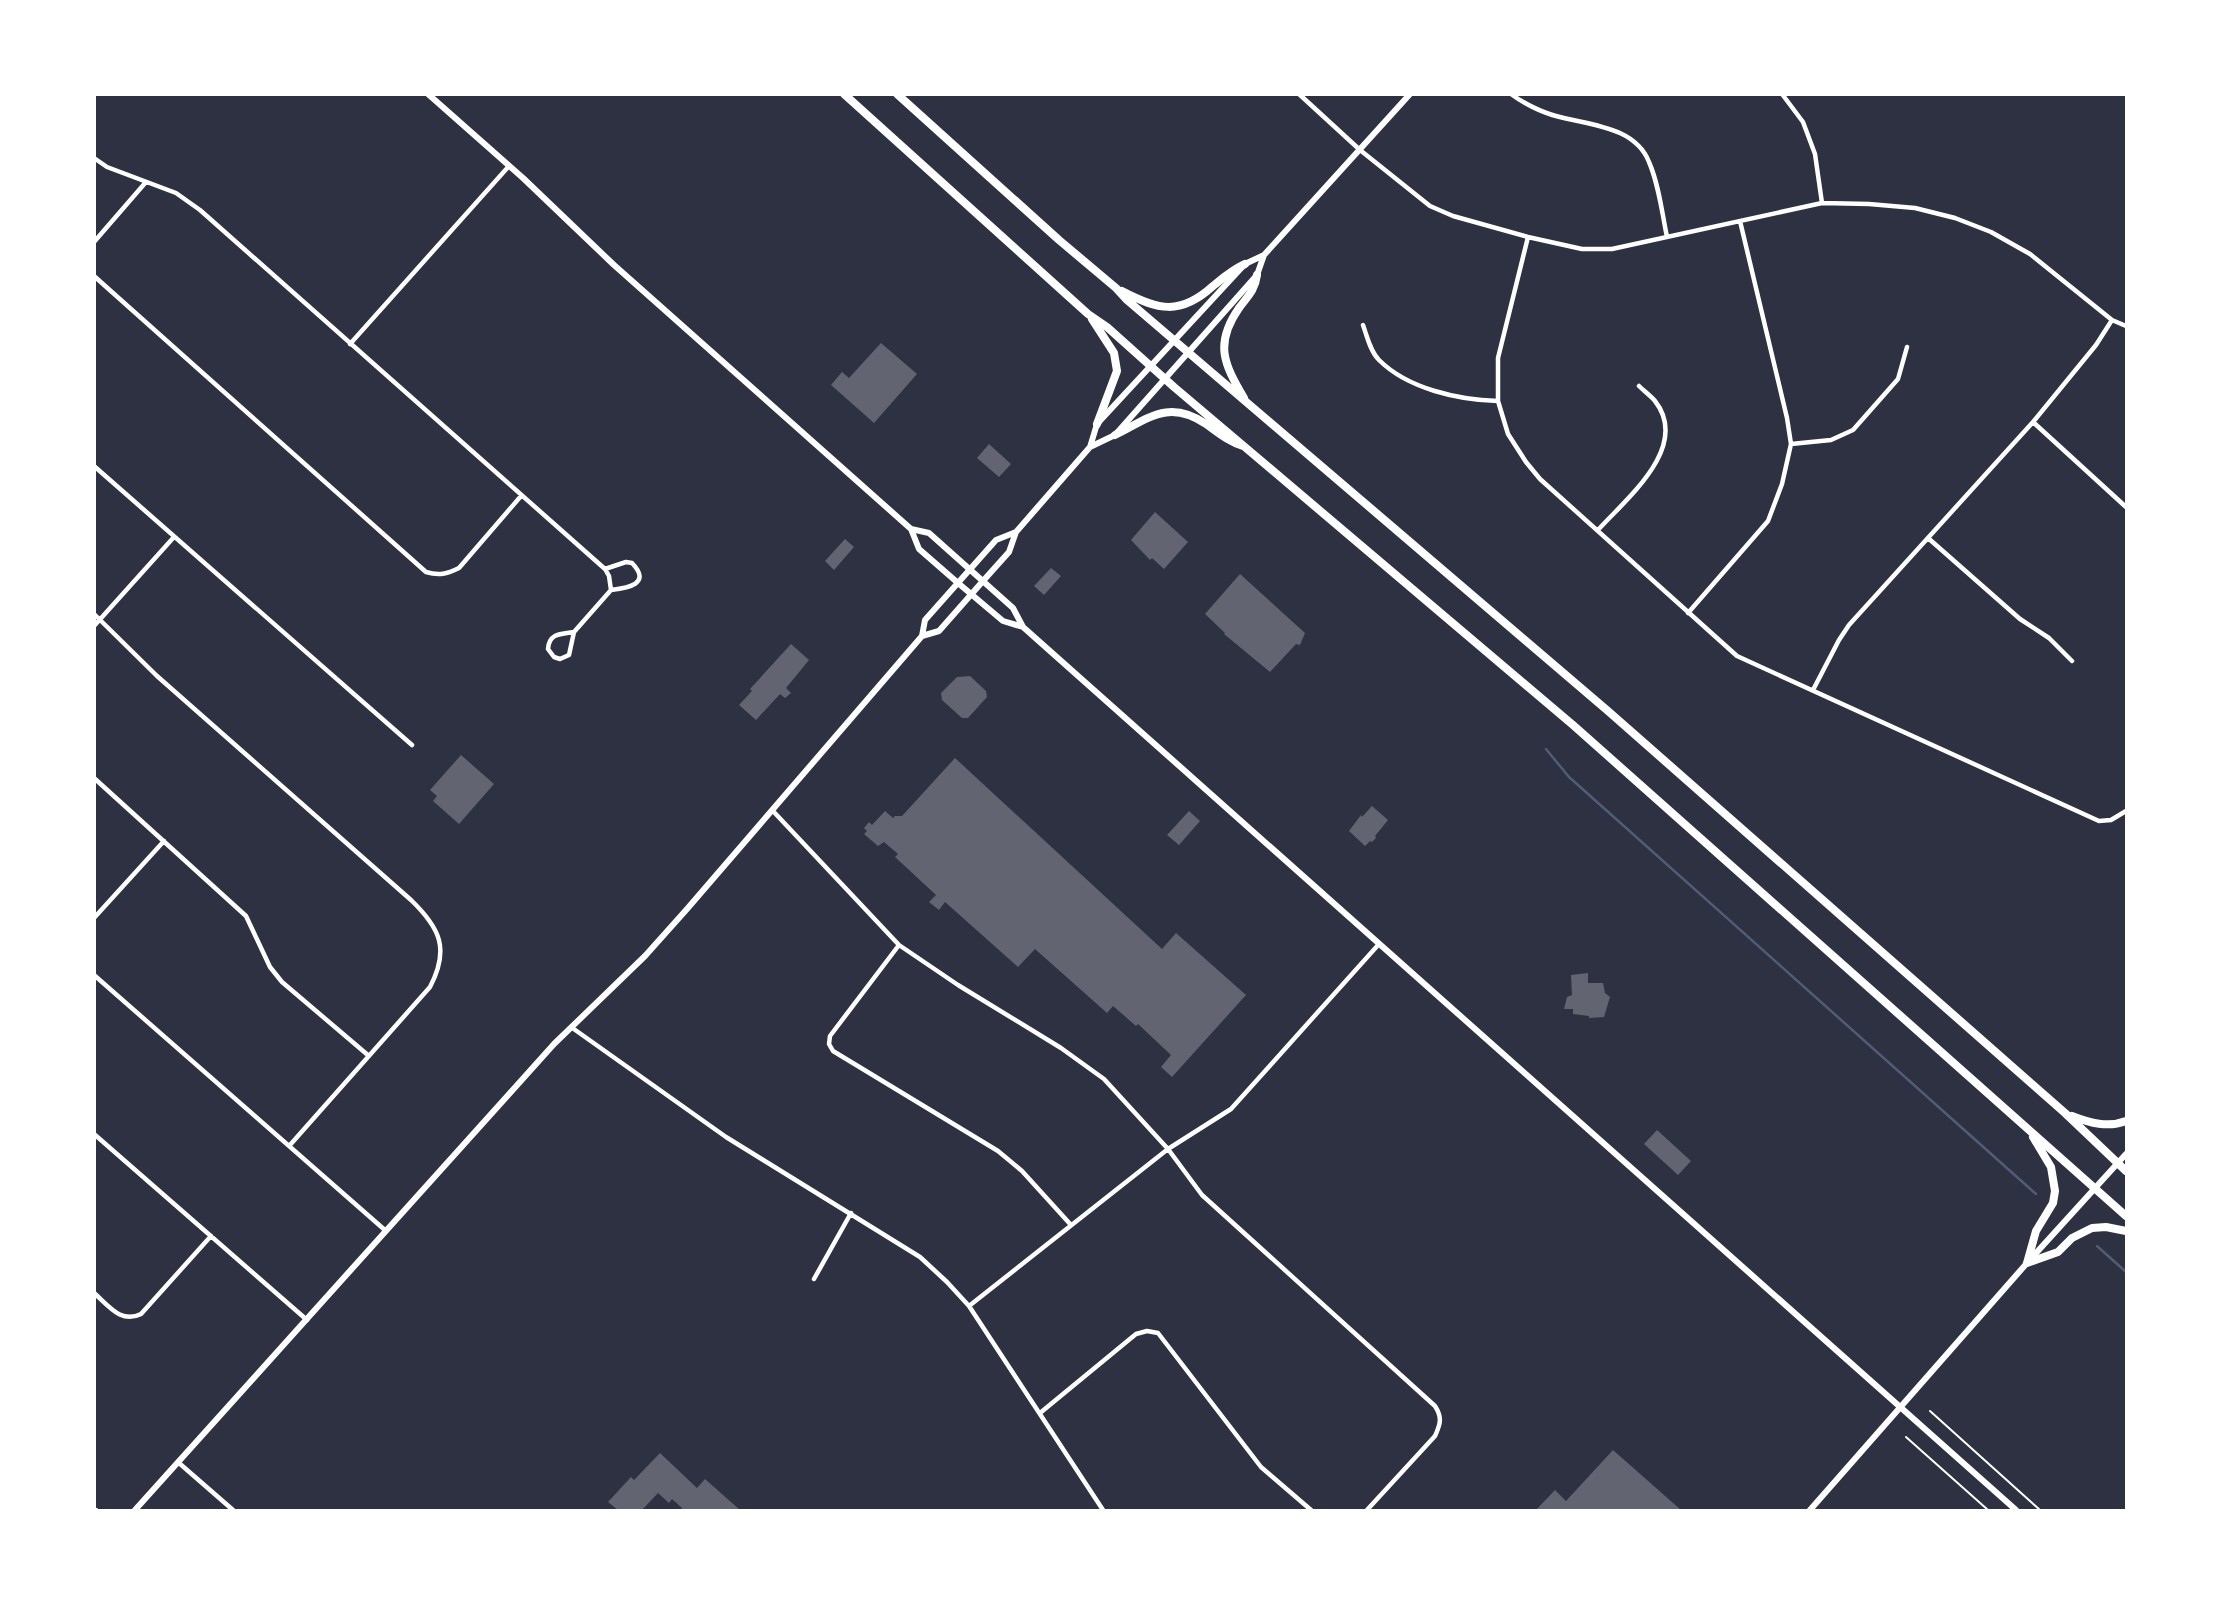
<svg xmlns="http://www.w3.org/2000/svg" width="2221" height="1605" viewBox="0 0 2221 1605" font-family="'IBM Plex Sans',sans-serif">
<rect width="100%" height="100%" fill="#2d3142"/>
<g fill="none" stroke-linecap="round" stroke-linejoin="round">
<path stroke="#4f5d75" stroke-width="2.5" d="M 1546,749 L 1569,777 L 2036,1194
M 2097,1246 L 2126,1272"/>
</g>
<path fill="#626471" d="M 881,343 L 917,374 L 874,423 L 831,385 L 842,372 L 849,378 Z
M 989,444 L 1011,464 L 999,477 L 977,458 Z
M 1155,512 L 1188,542 L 1164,569 L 1152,558 L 1150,560 L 1131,540 Z
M 845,539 L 854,547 L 834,570 L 825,561 Z
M 1051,568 L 1061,576 L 1044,595 L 1034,586 Z
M 1240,574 L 1305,633 L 1300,645 L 1296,644 L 1270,672 L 1224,634 L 1225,633 L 1205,614 Z
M 791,644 L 809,660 L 786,688 L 791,693 L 785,698 L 780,694 L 756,720 L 739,705 L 752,691 L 750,689 Z
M 970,676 L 986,691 L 987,697 L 968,718 L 962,718 L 942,700 L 941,693 L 957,677 Z
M 461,755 L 494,784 L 459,824 L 433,801 L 437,796 L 430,790 Z
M 955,758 L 1162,949 L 1176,933 L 1246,995 L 1172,1077 L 1161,1067 L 1171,1055 L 1138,1024 L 1136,1026 L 1113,1006 L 1107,1013 L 1035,949 L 1018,967 L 945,902 L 939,910 L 929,902 L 936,895 L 895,857 L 898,854 L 884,842 L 878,846 L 864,834 L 867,831 L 864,828 L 869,822 L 872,825 L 885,811 L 893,818 L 895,816 L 902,816 Z
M 1372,806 L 1388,820 L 1375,836 L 1376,838 L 1372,842 L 1370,841 L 1365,846 L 1349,831 L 1361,815 L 1362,817 Z
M 1189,811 L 1200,821 L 1179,845 L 1167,835 Z
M 1588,973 L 1588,983 L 1603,983 L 1605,993 L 1610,997 L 1604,1017 L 1589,1018 L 1589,1016 L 1573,1014 L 1573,1009 L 1564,1009 L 1567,997 L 1572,995 L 1571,975 Z
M 1657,1130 L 1691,1161 L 1678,1175 L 1644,1144 Z
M 1613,1450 L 1681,1510 L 1536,1510 L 1555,1490 L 1566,1501 Z
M 660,1453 L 697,1488 L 705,1479 L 740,1510 L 680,1510 L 682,1508 L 672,1499 L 669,1503 L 658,1493 L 642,1510 L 618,1510 L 608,1502 L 631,1477 L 634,1480 Z"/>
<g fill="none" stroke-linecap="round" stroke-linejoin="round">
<path stroke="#fff" stroke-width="2" d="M 1930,1411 L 2040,1510
M 1906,1437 L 1988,1510"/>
<path stroke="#fff" stroke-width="4.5" d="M 1299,94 L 1360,150 L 1430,206 L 1453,216 L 1528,237 L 1582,249 L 1612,249 L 1822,203 L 1869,204 L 1915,208 L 1955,218 L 1991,232 L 2030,254 L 2112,320 L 2126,326
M 1511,94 C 1523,103 1541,112 1556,116 C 1588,125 1635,126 1649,162 C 1659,185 1662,213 1667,237
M 1782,94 L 1803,122 L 1815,154 L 1822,203
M 94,158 L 107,167 L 176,193 L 200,210 L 605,569 L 609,576 L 611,590 L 574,632 L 569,655 L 560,659 L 554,657 L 548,649 C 549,633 561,634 574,632
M 1528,237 L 1498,358 L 1498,401 L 1508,434 L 1526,462 L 1540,479 L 1737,656 L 2099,821 L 2111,820 L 2126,811
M 94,242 L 146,182
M 94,276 L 426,572 C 439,576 447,574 459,568 L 521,496
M 1363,325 C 1367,336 1370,351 1379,360 C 1408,389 1459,400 1498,401
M 350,344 L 509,166
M 2033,422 L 2126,507
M 1791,444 L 1831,440 L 1853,430 L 1898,379 L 1907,347
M 94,466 L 412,745
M 1598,530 C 1626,499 1691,447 1655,401 C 1651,396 1644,391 1639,386
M 1928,538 L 2020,619 L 2049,638 L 2072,661
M 605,569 L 626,562 L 632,563 C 652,584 628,588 611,590
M 1688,613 L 1768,521 L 1782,484 L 1791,444 L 1787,418 L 1740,221
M 94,614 L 157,676 L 411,900 C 440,928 450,949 430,987 L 290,1145
M 94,626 L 174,537
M 1813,690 L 1839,640 L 1849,625 L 2033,422 L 2096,345 L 2112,320
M 94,778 L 246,916 L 270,967 L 282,982 L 369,1056
M 772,810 L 899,945 L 958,985 L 1061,1048 L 1104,1079 L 1168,1149 L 1202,1195 L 1435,1406 C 1442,1417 1441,1423 1435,1436 L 1367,1510
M 94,918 L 164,841
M 899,945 L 830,1036 L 829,1044 L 833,1051 L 998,1151 L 1022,1171 L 1071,1225
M 94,975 L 386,1231
M 571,1027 L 726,1137 L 920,1257 L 947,1282 L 969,1306 L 1103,1510
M 94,1134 L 307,1320
M 814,1279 L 851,1213
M 94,1293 C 109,1306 121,1324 141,1314 L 211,1236
M 969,1306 L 1168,1149 L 1231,1109 L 1379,944
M 1040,1413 L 1136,1334 L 1147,1331 L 1158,1333 L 1261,1467 L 1311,1510
M 179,1463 L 233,1510
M 94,1510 L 96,1510"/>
<path stroke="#fff" stroke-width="6" d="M 428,94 L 523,178 L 614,265 L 911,529 L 919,549 L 958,583 L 1003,621 L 1023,627
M 1090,447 L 1097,424 L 1245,264 L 1264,255 L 1410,94
M 911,529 L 929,533 L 1013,608 L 1023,627 L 2016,1510
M 922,636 L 925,620 L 996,540 L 1016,532
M 135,1510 L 554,1044 L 645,956 L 687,909 L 922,636 L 939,631 L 983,581 L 1009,552 L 1016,532 L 1090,447 L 1115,435 L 1257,275 L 1264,255
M 1810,1510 L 2027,1263 L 2126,1154"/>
<path stroke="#fff" stroke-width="8" d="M 844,94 L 1088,314 L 1107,327 L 1174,387 L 1573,725 L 2126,1216
M 897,94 L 1059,240 L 1116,288 L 1127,300 L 1608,711 L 2065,1113 L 2126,1171
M 1122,291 C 1158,310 1180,316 1213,286 C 1224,277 1232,270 1245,264
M 1092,319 L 1114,353 L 1117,371 L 1097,424
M 1244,398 C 1224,364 1214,344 1239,308 C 1248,296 1255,290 1257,275
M 1115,435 C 1149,418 1169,399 1206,424 C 1219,433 1228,441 1243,446
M 2072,1116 C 2090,1123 2108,1128 2126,1121
M 2027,1263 L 2036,1231 L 2053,1203 L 2055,1191 L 2051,1167 L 2033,1137
M 2027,1263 L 2058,1252 L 2072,1238 L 2092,1228 L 2106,1227 L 2126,1231"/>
</g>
<rect width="2221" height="1605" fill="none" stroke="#ffffff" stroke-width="192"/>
</svg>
